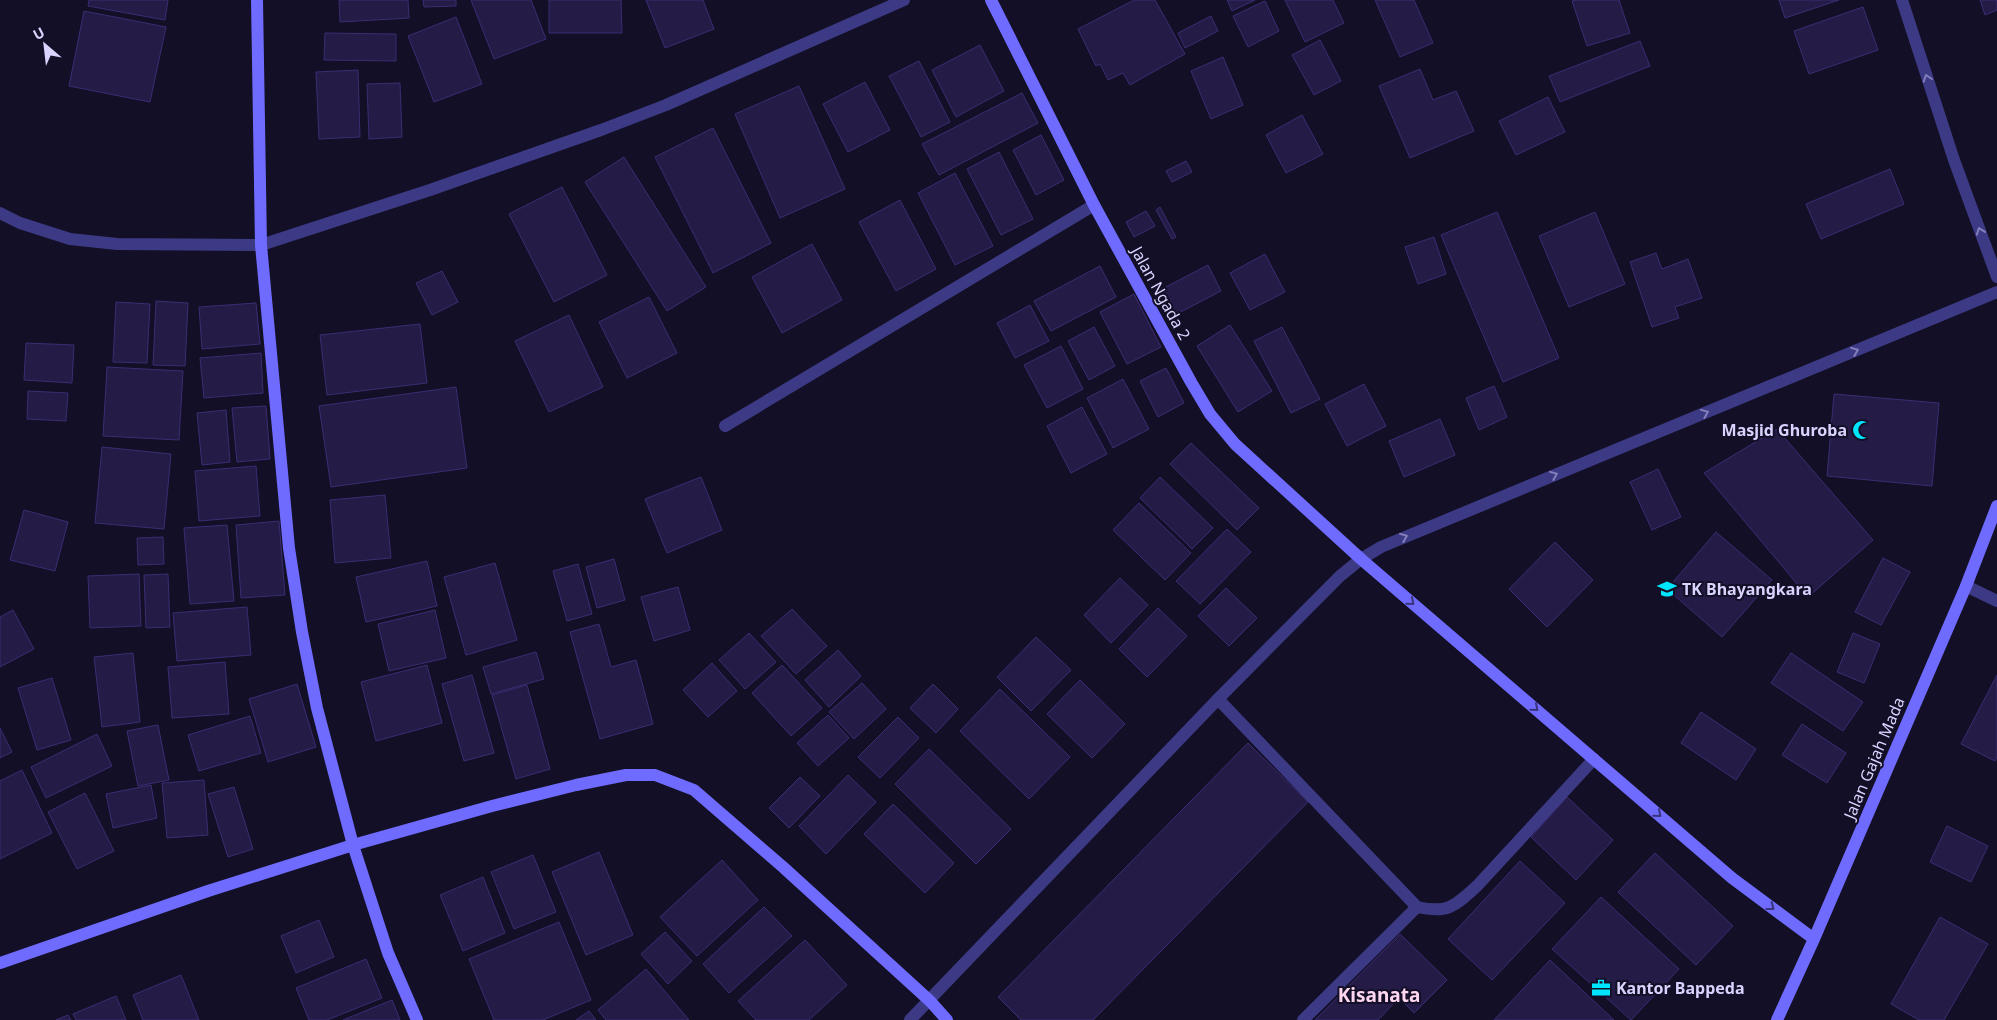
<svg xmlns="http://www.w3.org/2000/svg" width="1997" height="1020" viewBox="0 0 1997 1020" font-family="'Noto Sans',sans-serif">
<rect width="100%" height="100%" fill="#130f26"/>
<path fill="#241b47" stroke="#3b2d73" d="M 89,0 L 168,0 L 165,20 L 88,6 Z
M 339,0 L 408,0 L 409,18 L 340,22 Z
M 423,0 L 456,0 L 456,6 L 424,7 Z
M 471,0 L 531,0 L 546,39 L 494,59 Z
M 549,0 L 621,0 L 622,33 L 549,33 Z
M 646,0 L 703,0 L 714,29 L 665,48 Z
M 1134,0 L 1155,0 L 1185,54 L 1130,85 L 1123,73 L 1108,80 L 1100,64 L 1096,66 L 1078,29 Z
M 1227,0 L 1255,0 L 1232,11 Z
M 1285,0 L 1333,0 L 1344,23 L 1305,42 Z
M 1375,0 L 1414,0 L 1433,43 L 1400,57 Z
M 1576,0 L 1619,0 L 1630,33 L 1587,46 L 1572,1 Z
M 1779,0 L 1839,0 L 1785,18 Z
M 1980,0 L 1997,0 L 1997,10 L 1985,15 Z
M 1265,1 L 1279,31 L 1248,47 L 1233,16 Z
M 1863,7 L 1878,50 L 1809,74 L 1794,31 Z
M 84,11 L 166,27 L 150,102 L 69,86 Z
M 1211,16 L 1218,31 L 1185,48 L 1178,33 Z
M 456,17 L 482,84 L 434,102 L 408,36 Z
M 325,33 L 396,34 L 396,61 L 324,60 Z
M 1320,40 L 1341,81 L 1314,95 L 1292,55 Z
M 1640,41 L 1650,66 L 1560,102 L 1549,76 Z
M 980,45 L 1004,91 L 956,117 L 932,70 Z
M 1223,57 L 1243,105 L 1211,119 L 1191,71 Z
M 919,61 L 950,122 L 921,137 L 889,76 Z
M 1420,69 L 1433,100 L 1456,91 L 1474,131 L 1410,158 L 1379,86 Z
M 358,70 L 360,137 L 319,139 L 316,72 Z
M 865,82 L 890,130 L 848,152 L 823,104 Z
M 400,83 L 402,137 L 369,139 L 367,84 Z
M 799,86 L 845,189 L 780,218 L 735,114 Z
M 1022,93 L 1038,123 L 939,175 L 922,144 Z
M 1548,97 L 1565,132 L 1516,155 L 1499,121 Z
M 1302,115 L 1323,154 L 1286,173 L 1266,135 Z
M 713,128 L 771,243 L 713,273 L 655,157 Z
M 1041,135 L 1064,180 L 1036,195 L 1013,150 Z
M 999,152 L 1033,219 L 1001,235 L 967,169 Z
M 624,157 L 706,287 L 667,311 L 585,182 Z
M 1186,161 L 1192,172 L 1172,182 L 1166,171 Z
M 1890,169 L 1904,204 L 1821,239 L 1806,204 Z
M 955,173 L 993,246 L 955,265 L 918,193 Z
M 562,187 L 607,275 L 554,302 L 509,214 Z
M 900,200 L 936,269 L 896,291 L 859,222 Z
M 1160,207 L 1176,237 L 1172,239 L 1156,210 Z
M 1146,211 L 1155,226 L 1134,237 L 1126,222 Z
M 1497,212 L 1559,358 L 1503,382 L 1441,235 Z
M 1595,212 L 1625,284 L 1569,307 L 1539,236 Z
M 1434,237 L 1446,274 L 1418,284 L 1405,247 Z
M 812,244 L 842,300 L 782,333 L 752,277 Z
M 1656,253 L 1662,269 L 1688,259 L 1702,298 L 1675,307 L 1679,318 L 1652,327 L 1630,262 Z
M 1265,254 L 1285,292 L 1250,310 L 1230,273 Z
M 1208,265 L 1221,291 L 1173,316 L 1160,290 Z
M 1100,266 L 1116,297 L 1051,331 L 1034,301 Z
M 442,271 L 458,302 L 432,315 L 416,283 Z
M 1134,294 L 1161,347 L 1127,364 L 1100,312 Z
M 649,297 L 677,353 L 627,378 L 599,322 Z
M 156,301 L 188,303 L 185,366 L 153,365 Z
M 116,302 L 150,304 L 147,363 L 113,362 Z
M 256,303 L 260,344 L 202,349 L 199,307 Z
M 1030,305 L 1049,341 L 1015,358 L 997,323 Z
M 569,315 L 603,387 L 549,412 L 515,341 Z
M 420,324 L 427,383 L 327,395 L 320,335 Z
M 1230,325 L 1272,391 L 1238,412 L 1197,346 Z
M 1094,327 L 1115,366 L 1089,380 L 1068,341 Z
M 1282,327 L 1320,399 L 1291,413 L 1254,341 Z
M 26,343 L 74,345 L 72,383 L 24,380 Z
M 1061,346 L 1083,389 L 1047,408 L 1024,365 Z
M 261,353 L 263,393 L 204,398 L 200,358 Z
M 107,367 L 183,371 L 179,440 L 103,436 Z
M 1166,368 L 1184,403 L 1158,417 L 1140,381 Z
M 1123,379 L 1149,429 L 1113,448 L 1087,398 Z
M 1364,384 L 1386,426 L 1347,446 L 1325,404 Z
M 1494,386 L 1507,417 L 1479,430 L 1466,398 Z
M 456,387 L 467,468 L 331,487 L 319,406 Z
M 28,391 L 68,393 L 66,421 L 27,419 Z
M 1834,394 L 1939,403 L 1932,486 L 1827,476 Z
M 266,406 L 270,459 L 237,462 L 232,408 Z
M 1082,407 L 1107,454 L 1071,473 L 1047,426 Z
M 226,410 L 230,462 L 202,465 L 197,413 Z
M 1440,419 L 1455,455 L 1404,477 L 1389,441 Z
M 1777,429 L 1873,540 L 1808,597 L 1704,473 Z
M 1191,443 L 1259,508 L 1237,530 L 1170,464 Z
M 102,447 L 171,454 L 164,529 L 95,523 Z
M 256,466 L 260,516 L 199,521 L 195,471 Z
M 1658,469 L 1681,517 L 1652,530 L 1630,482 Z
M 701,477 L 722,530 L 667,553 L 645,499 Z
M 1160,477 L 1213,528 L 1192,549 L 1140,498 Z
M 385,495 L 391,558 L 335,563 L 330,500 Z
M 1139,503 L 1191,553 L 1165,580 L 1113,530 Z
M 24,510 L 68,522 L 55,571 L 10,560 Z
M 279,521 L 285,595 L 241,598 L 236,525 Z
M 227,525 L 234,601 L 190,604 L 184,528 Z
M 1227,529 L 1251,552 L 1200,604 L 1176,581 Z
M 1716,532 L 1772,580 L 1722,637 L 1667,589 Z
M 163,537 L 164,564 L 138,565 L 137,538 Z
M 1555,542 L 1593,580 L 1547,627 L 1509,589 Z
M 1883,558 L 1910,572 L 1881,625 L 1855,612 Z
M 614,559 L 625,600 L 597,608 L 586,567 Z
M 427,561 L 437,606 L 366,622 L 356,577 Z
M 495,563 L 517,640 L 466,655 L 444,577 Z
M 578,564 L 592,614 L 567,621 L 553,571 Z
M 139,574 L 141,626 L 90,628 L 88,576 Z
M 168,574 L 170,627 L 146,628 L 144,575 Z
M 1120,578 L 1148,605 L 1111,643 L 1084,615 Z
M 678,587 L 690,630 L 654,641 L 641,597 Z
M 1226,588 L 1257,618 L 1229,646 L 1198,616 Z
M 247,607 L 251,655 L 177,661 L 173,613 Z
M 1158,608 L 1187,636 L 1147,677 L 1119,649 Z
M 792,609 L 827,646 L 796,674 L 761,636 Z
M 13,610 L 34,649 L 0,667 L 0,617 Z
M 435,610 L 446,658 L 389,671 L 378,624 Z
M 599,624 L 611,667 L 636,660 L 653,724 L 600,739 L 570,632 Z
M 749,633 L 776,662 L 745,689 L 719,660 Z
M 1853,633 L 1880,644 L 1864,683 L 1837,672 Z
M 1036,637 L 1071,670 L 1031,711 L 997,677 Z
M 838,650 L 861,676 L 829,707 L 805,680 Z
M 536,652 L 544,679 L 491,694 L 483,667 Z
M 133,653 L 140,722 L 102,727 L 94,657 Z
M 1791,653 L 1863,702 L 1843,731 L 1771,683 Z
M 225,662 L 229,714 L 172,718 L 168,667 Z
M 712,663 L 737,691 L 708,717 L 683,690 Z
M 427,665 L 442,723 L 376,741 L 361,682 Z
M 782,665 L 822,708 L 791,736 L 752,693 Z
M 472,675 L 494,753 L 464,761 L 442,684 Z
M 1997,675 L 1997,757 L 1995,761 L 1961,744 Z
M 52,678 L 71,740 L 37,750 L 18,688 Z
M 1080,680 L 1125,724 L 1092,758 L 1047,714 Z
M 862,683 L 886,709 L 854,739 L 829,712 Z
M 297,684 L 316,747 L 268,762 L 249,699 Z
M 933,684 L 958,709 L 936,733 L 910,708 Z
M 527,685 L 550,769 L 516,779 L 492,695 Z
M 1000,689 L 1070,757 L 1029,799 L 960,731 Z
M 1701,712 L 1756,749 L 1736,780 L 1681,743 Z
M 828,715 L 849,738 L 818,766 L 797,743 Z
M 250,716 L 261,753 L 199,771 L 188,735 Z
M 898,717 L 919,738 L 880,778 L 858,757 Z
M 1802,724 L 1846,753 L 1827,783 L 1782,755 Z
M 158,725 L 169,780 L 138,786 L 127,731 Z
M 0,728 L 12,752 L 0,758 Z
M 97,734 L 112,766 L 46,798 L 31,767 Z
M 1248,743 L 1308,802 L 1093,1020 L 1021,1020 L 998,997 Z
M 929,749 L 1011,829 L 976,864 L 895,784 Z
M 22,770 L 52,833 L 0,859 L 0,781 Z
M 848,775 L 876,802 L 826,854 L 799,826 Z
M 800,777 L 820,796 L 789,828 L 769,808 Z
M 204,780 L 208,835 L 167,838 L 162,783 Z
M 151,785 L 157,818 L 113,828 L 106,794 Z
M 234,787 L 253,849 L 228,857 L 208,794 Z
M 85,793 L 114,851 L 77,869 L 48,812 Z
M 1567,797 L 1613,840 L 1576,880 L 1531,837 Z
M 893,804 L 954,863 L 925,893 L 864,834 Z
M 1947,826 L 1988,846 L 1971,882 L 1930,862 Z
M 599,852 L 633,935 L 586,955 L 552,872 Z
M 1655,853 L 1733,926 L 1696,965 L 1618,892 Z
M 533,855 L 556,912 L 514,929 L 491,872 Z
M 722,860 L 758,900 L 697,956 L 660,917 Z
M 1520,861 L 1565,903 L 1492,980 L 1448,939 Z
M 483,877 L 505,933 L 463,951 L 440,895 Z
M 1601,897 L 1679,969 L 1631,1020 L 1552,949 Z
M 764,907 L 792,936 L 729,993 L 703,964 Z
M 1940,917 L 1988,944 L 1944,1020 L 1919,1020 L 1891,1004 Z
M 319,920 L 334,957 L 296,973 L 281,936 Z
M 559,922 L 591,1000 L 543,1020 L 494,1020 L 469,959 Z
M 665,932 L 692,961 L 668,984 L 641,954 Z
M 1400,934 L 1447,980 L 1414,1013 L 1399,998 L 1378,1020 L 1315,1020 Z
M 805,940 L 847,985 L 809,1020 L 756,1020 L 738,1001 Z
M 366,959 L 382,998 L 327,1020 L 309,1020 L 296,988 Z
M 1550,960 L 1614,1020 L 1494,1020 Z
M 646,969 L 689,1020 L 606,1020 L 598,1010 Z
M 181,975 L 199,1020 L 143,1020 L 133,995 Z
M 116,996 L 126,1020 L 76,1020 L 73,1014 Z
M 392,1000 L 400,1020 L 343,1020 Z
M 589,1011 L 596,1020 L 576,1020 Z
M 68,1015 L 71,1020 L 56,1020 Z"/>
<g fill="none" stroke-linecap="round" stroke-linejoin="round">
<path stroke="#3d3a85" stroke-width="12" d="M 1218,699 L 1417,907
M 1303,1020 L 1417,907 C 1448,914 1455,906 1477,886 L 1594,759"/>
<path stroke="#3d3a85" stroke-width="12" d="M 1902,0 L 1954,160 L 1997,277
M 0,213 L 20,223 L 70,239 L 117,244 L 261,245 L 430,190 L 601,130 L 666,105 L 904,0
M 725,426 L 1094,205
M 1966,586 L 1997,601
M 910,1020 L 1218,699 L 1340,576 L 1361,559 L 1381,547 L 1997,292"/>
<path stroke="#6f6bff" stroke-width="12" d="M 257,0 L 261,245 L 289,548 L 302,632 L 317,708 L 353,845 L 388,953 L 417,1020
M 991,0 L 1094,205 L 1191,382 L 1210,414 L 1235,444 L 1361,559 L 1732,878 L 1814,939
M 0,963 L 208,891 L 353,845 L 492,806 L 576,785 L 626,775 L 655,775 L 694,790 L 783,867 L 930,1001 L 947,1020
M 1777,1020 L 1814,939 L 1966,586 L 1997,506"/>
</g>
<defs><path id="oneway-chevron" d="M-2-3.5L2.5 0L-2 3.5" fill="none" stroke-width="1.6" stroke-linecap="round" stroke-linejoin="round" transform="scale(1.25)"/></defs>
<g stroke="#837fbc">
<use href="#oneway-chevron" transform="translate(1927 78) rotate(-108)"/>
<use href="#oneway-chevron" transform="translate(1980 231) rotate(-110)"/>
<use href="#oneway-chevron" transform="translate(1855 351) rotate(-22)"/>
<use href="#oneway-chevron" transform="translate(1705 413) rotate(-22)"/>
<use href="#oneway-chevron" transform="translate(1554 475) rotate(-22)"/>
<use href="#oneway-chevron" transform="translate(1404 537) rotate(-22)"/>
</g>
<g stroke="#38347d">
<use href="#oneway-chevron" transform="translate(1411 602) rotate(41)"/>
<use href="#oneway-chevron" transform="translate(1535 708) rotate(41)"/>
<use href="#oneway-chevron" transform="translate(1658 814) rotate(41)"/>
<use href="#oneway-chevron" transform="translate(1771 907) rotate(37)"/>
</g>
<defs>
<g id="mosque-bare" transform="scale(1.5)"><path d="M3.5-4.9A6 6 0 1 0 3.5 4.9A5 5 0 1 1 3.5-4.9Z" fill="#00e5ff" stroke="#130f26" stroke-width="2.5" paint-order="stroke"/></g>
<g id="school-bare" transform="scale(1.5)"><path d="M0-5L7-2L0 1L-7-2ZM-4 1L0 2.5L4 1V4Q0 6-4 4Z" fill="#00e5ff" stroke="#130f26" stroke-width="2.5" paint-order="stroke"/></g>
<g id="office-bare" transform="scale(1.5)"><path d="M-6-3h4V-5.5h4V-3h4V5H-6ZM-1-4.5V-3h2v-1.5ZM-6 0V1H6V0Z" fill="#00e5ff" stroke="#130f26" stroke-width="2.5" paint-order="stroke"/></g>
</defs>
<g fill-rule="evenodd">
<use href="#mosque-bare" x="1862" y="430"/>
<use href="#school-bare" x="1667" y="589"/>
<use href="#office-bare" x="1601" y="988"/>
</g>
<g text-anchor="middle" stroke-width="4" stroke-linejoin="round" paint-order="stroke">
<g font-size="16" fill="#d9d4ff" stroke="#130f26">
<text transform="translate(1161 293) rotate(61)" y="6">Jalan Ngada 2</text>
<text transform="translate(1874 758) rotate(-67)" y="6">Jalan Gajah Mada</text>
</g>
<g font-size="16" font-weight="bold" fill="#d9d4ff" stroke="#130f26" text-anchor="start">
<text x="1847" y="436" text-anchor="end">Masjid Ghuroba</text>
<text x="1682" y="595">TK Bhayangkara</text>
<text x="1616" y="994">Kantor Bappeda</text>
</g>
<g font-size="19" font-weight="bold" fill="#ffd6f0" stroke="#130f26">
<text x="1379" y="1002">Kisanata</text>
</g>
</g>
<g transform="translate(45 45) rotate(332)" stroke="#130f26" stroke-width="4" paint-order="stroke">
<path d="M0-4L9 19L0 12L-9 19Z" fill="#d9d4ff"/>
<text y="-8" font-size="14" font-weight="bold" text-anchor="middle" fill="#d9d4ff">U</text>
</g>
</svg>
